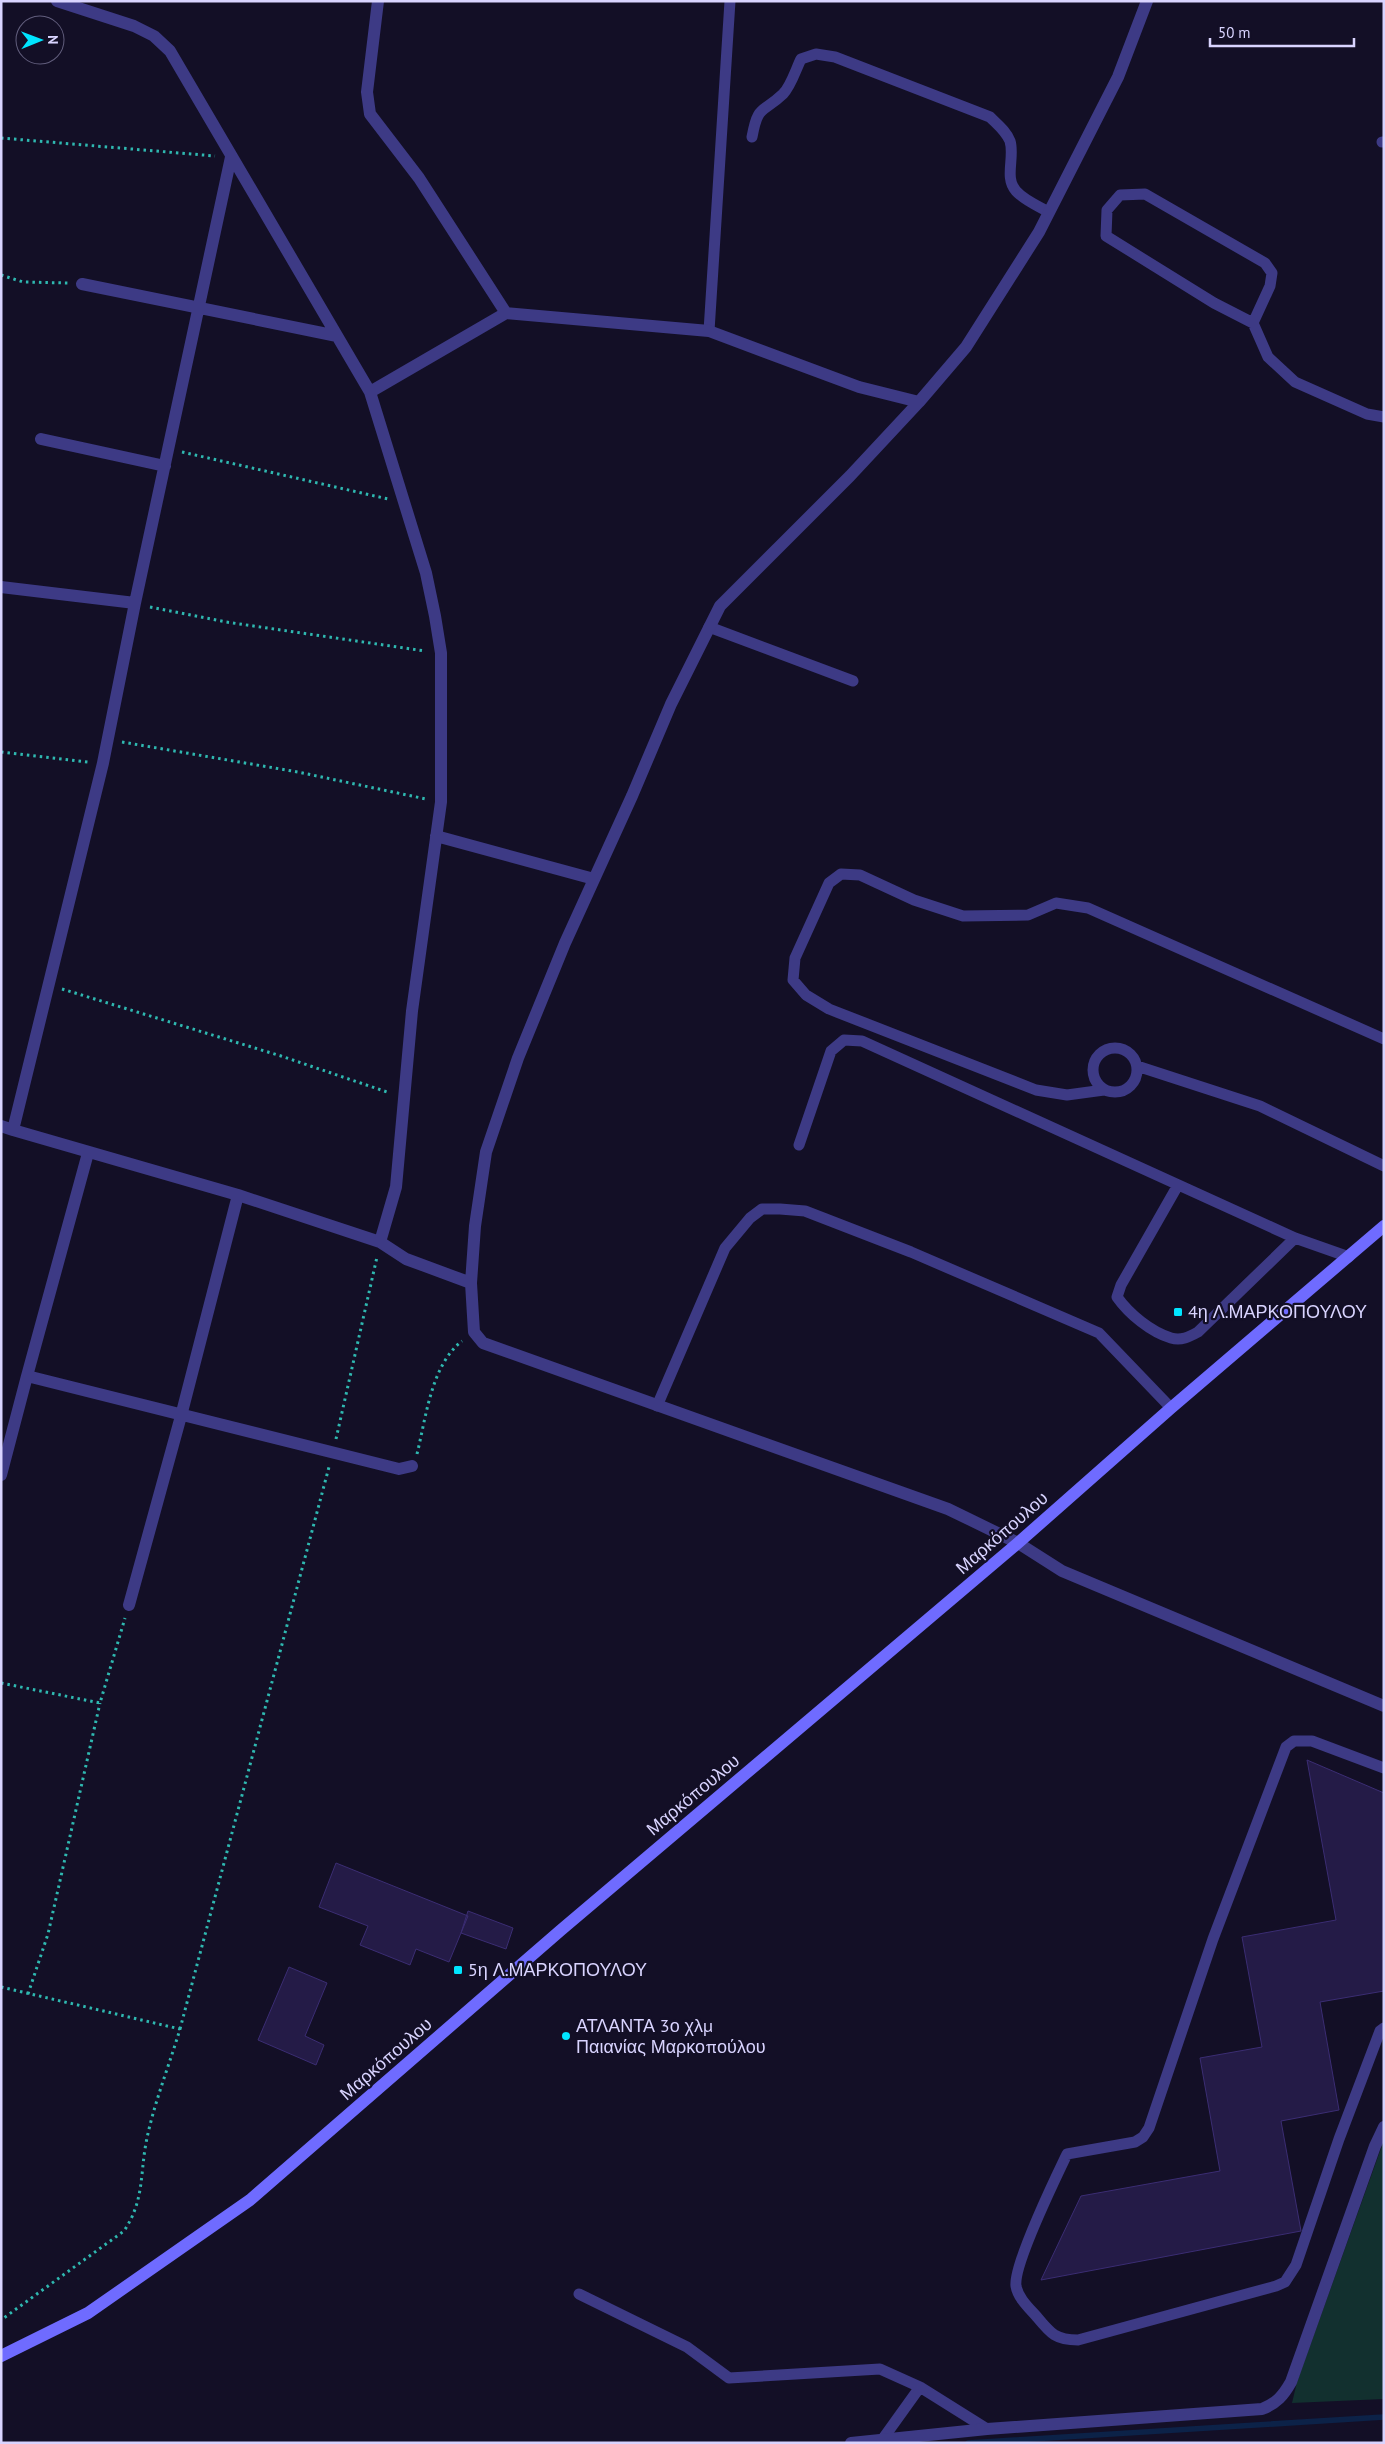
<svg xmlns="http://www.w3.org/2000/svg" width="1385" height="2444" viewBox="0 0 1385 2444" font-family="'PT Sans',sans-serif">
<rect width="100%" height="100%" fill="#130f26"/>
<path fill="#12302f" d="M 1384,2140 L 1384,2399 L 1292,2403 L 1297,2382 Z"/>
<g fill="none" stroke-linecap="round" stroke-linejoin="round">
<path stroke="#0c2248" stroke-width="5.5" d="M 968,2443 L 1384,2417"/>
</g>
<path fill="#241b47" stroke="#3b2d73" d="M 1307,1760 L 1384,1793 L 1384,1991 L 1320,2002 L 1339,2110 L 1281,2121 L 1301,2231 L 1041,2280 L 1081,2196 L 1220,2171 L 1200,2058 L 1262,2047 L 1242,1937 L 1336,1920 Z
M 336,1863 L 468,1916 L 449,1962 L 416,1949 L 410,1965 L 360,1945 L 368,1926 L 319,1907 Z
M 468,1911 L 513,1928 L 506,1949 L 461,1933 Z
M 289,1967 L 327,1983 L 305,2036 L 324,2045 L 316,2065 L 258,2040 Z"/>
<g fill="none" stroke-linecap="round" stroke-linejoin="round">
<path stroke="#2fb8b0" stroke-width="3" stroke-dasharray="2.5 4" stroke-linecap="butt" d="M 1,138 L 215,156
M 1,275 L 23,282 L 69,283
M 182,452 L 388,499
M 150,607 L 226,622 L 425,651
M 122,742 L 298,772 L 426,799
M 1,752 L 88,762
M 62,989 L 281,1056 L 390,1093
M 336,1439 L 377,1257
M 417,1454 C 426,1418 431,1365 462,1341
M 1,1683 L 100,1703 L 125,1618
M 1,1987 L 180,2029 C 169,2066 153,2106 146,2143 C 140,2176 144,2201 124,2231 L 1,2320
M 28,1994 L 48,1934 L 100,1703
M 180,2029 L 329,1467"/>
<path stroke="#3d3a85" stroke-width="11" d="M 752,137 C 758,104 762,114 783,94 C 791,86 796,69 801,59 L 816,54 L 835,57 L 990,117 C 998,125 1006,131 1010,141 C 1015,157 1004,178 1016,191 C 1025,201 1038,206 1049,212
M 1382,142 L 1384,142
M 1253,323 L 1270,286 L 1272,273 L 1265,263 L 1145,194 L 1120,195 L 1107,210 L 1106,236 L 1214,303 L 1253,323 L 1268,357 L 1295,382 L 1367,414 L 1384,417
M 709,331 L 730,1
M 709,627 L 853,681
M1093 1070a22 22 0 1 1 44 0a22 22 0 1 1-44 0Z
M 1137,1066 L 1260,1106 L 1384,1166
M 1104,1090 L 1067,1095 L 1036,1090 L 829,1009 L 806,995 L 793,980 L 795,958 L 829,883 L 841,874 L 860,875 L 914,900 L 963,916 L 1028,915 L 1056,903 L 1088,908 L 1384,1039
M 799,1145 L 831,1051 L 844,1040 L 862,1041 L 1295,1238 L 1349,1257
M 1178,1185 L 1121,1285 L 1117,1297 C 1129,1314 1151,1332 1171,1338 C 1181,1341 1189,1337 1198,1332 L 1295,1238
M 657,1406 L 725,1248 L 750,1218 L 762,1209 L 780,1209 L 805,1211 L 911,1252 L 1099,1333 L 1171,1408
M 1384,1768 L 1312,1741 L 1294,1741 L 1286,1747 L 1213,1939 L 1149,2128 L 1143,2137 L 1135,2142 L 1067,2154 C 1056,2177 1013,2265 1016,2286 C 1018,2298 1029,2308 1037,2317 C 1051,2334 1056,2340 1078,2340 L 1276,2286 L 1285,2282 L 1296,2265 L 1339,2139 L 1380,2031 L 1384,2028
M 579,2294 L 687,2347 L 729,2378 L 880,2369 L 920,2387
M 882,2440 L 920,2387 L 987,2429"/>
<path stroke="#3d3a85" stroke-width="12" d="M 57,1 L 134,26 L 154,36 L 170,51 L 370,392 L 426,573 L 435,616 L 441,653 L 441,802 L 412,1011 L 396,1187 L 380,1242
M 378,1 L 367,92 L 370,114 L 419,178 L 506,313
M 231,157 L 135,603 L 103,763 L 13,1130 L 238,1195
M 82,284 L 337,336
M 370,392 L 506,313 L 709,331 L 859,387 L 919,402 L 966,347 L 1039,232 L 1118,77 L 1147,1
M 919,402 L 850,476 L 720,606 L 671,704 L 632,796 L 565,943 L 518,1058 L 486,1152 L 475,1226 L 471,1283 L 474,1332 L 483,1343 L 948,1509 L 1018,1543
M 41,439 L 165,466
M 1,587 L 135,603
M 436,836 L 594,879
M 1,1126 L 13,1130
M 27,1376 L 88,1153
M 1,1475 L 27,1376 L 399,1469 L 412,1466
M 129,1605 L 181,1416 L 238,1195 L 380,1242 L 406,1259 L 471,1283
M 851,2443 L 987,2429 L 1262,2409 C 1277,2403 1283,2396 1291,2382 L 1375,2146 L 1384,2127"/>
<path stroke="#3d3a85" stroke-width="12" d="M 1018,1543 L 1062,1571 L 1384,1706"/>
<path stroke="#6f6bff" stroke-width="12" d="M 1,2356 L 88,2313 L 250,2200 L 561,1930 L 1018,1543 L 1171,1408 L 1384,1226"/>
</g>
<g fill="#00e5ff" stroke="#130f26" stroke-width="2">
<rect x="1173" y="1307" width="10" height="10" rx="2.5"/>
<rect x="453" y="1965" width="10" height="10" rx="2.5"/>
<circle cx="566" cy="2036" r="5"/>
</g>
<g text-anchor="middle" stroke-width="4.5" stroke-linejoin="round" paint-order="stroke">
<g font-size="18" fill="#d9d4ff" stroke="#130f26" text-anchor="start">
<text x="1188" y="1318">4η Λ.ΜΑΡΚΟΠΟΥΛΟΥ</text>
<text x="468" y="1976">5η Λ.ΜΑΡΚΟΠΟΥΛΟΥ</text>
<text x="576" y="2032">ΑΤΛΑΝΤΑ 3ο χλμ<tspan x="576" dy="21">Παιανίας Μαρκοπούλου</tspan></text>
</g>
<g font-size="18" fill="#d9d4ff" stroke="#130f26">
<text transform="translate(1002 1533) rotate(-41)" y="6">Μαρκόπουλου</text>
<text transform="translate(693 1795) rotate(-40)" y="6">Μαρκόπουλου</text>
<text transform="translate(386 2059) rotate(-41)" y="6">Μαρκόπουλου</text>
</g>
</g>
<rect width="1385" height="2444" fill="none" stroke="#d9d4ff" stroke-width="5"/>
<g transform="translate(40 40) rotate(89)"><circle r="24" fill="#130f26" stroke="#625e7d"/>
<path d="M0-4L9 19L0 12L-9 19Z" fill="#00e5ff"/>
<text y="-8" font-size="14" font-weight="bold" text-anchor="middle" fill="#d9d4ff">N</text>
</g>
<path d="M1210 38v8h144v-8" fill="none" stroke="#d9d4ff" stroke-width="2.5"/>
<text x="1218" y="38" font-size="15" fill="#d9d4ff" stroke="#130f26" stroke-width="4" paint-order="stroke">50 m</text>
</svg>
